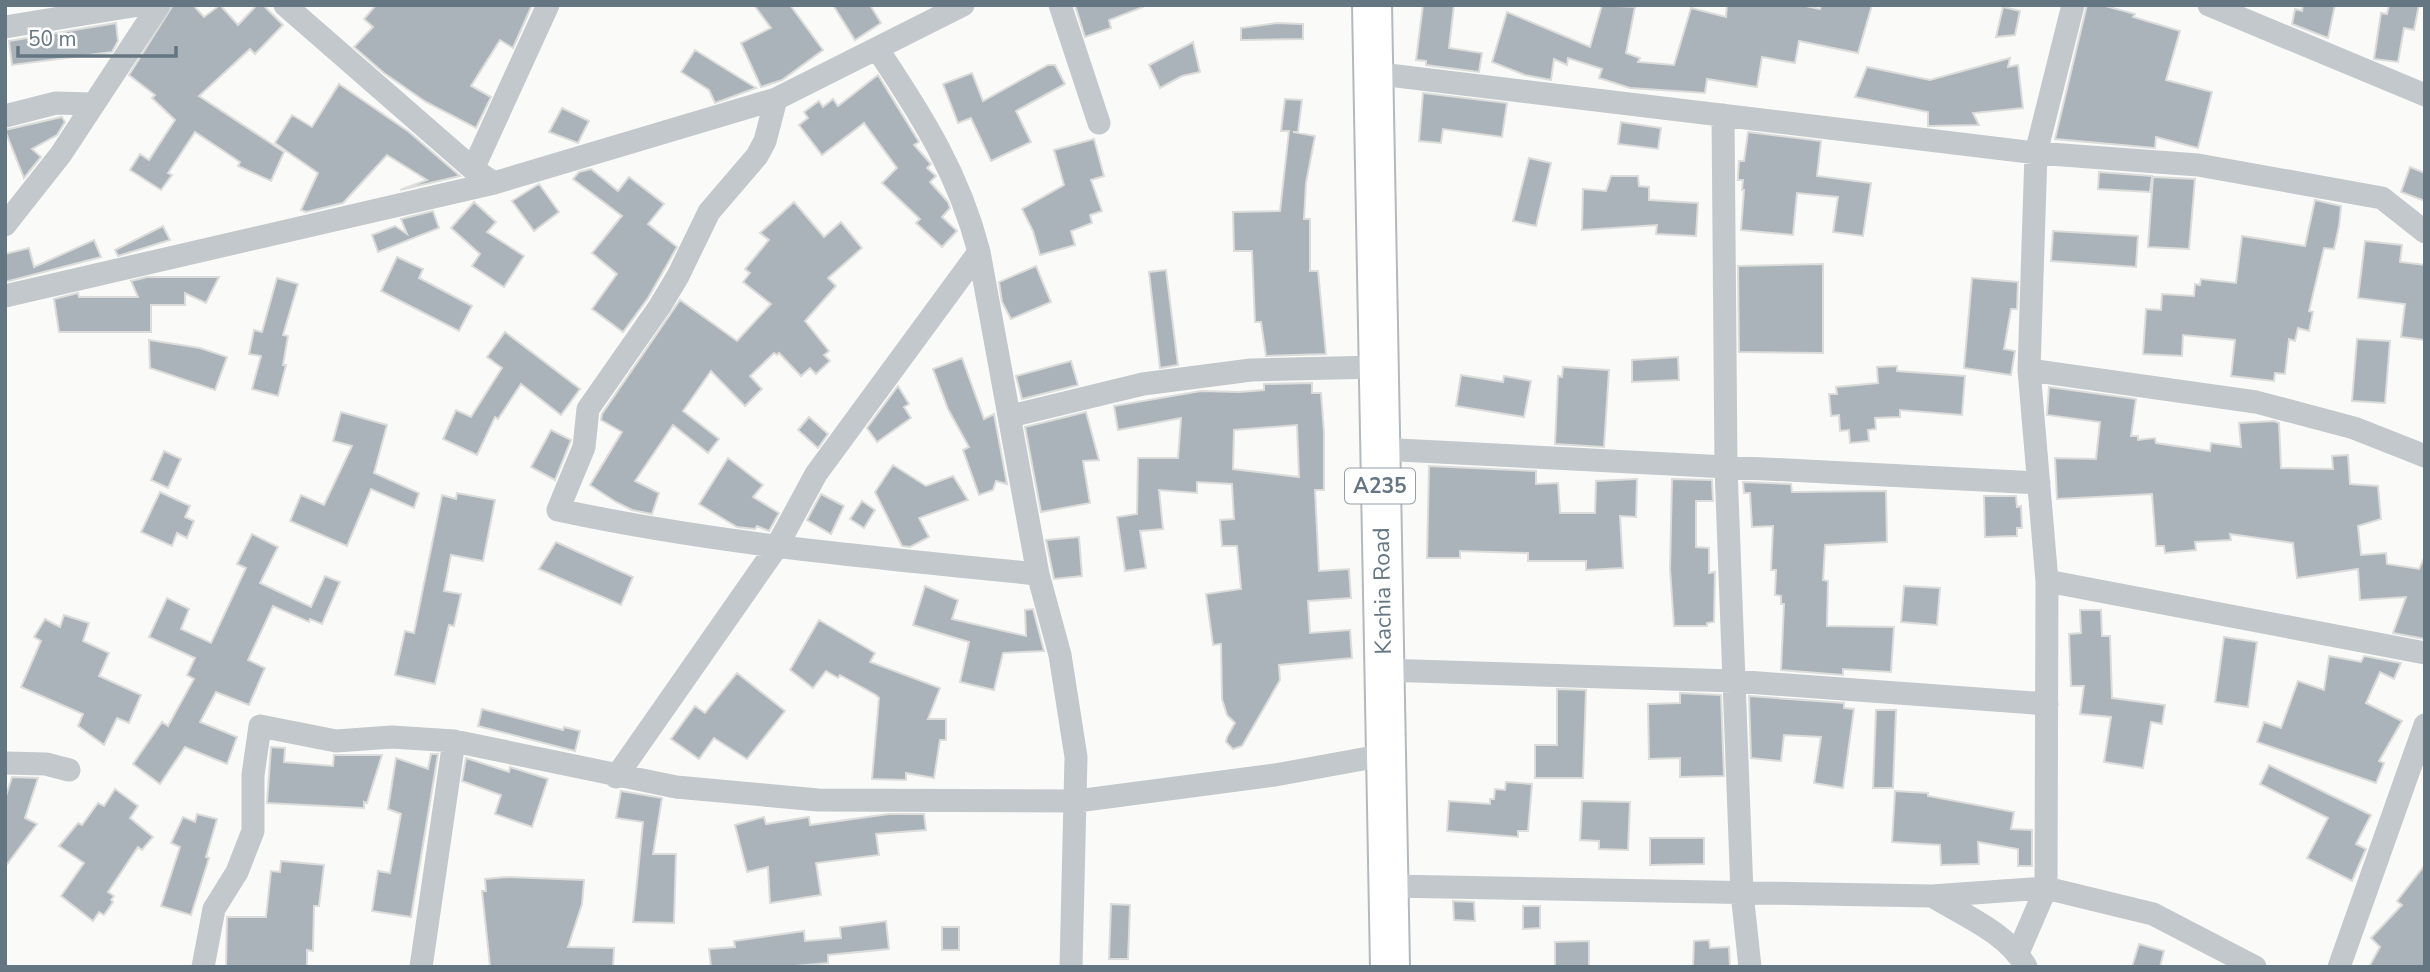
<svg xmlns="http://www.w3.org/2000/svg" width="2430" height="972" viewBox="0 0 2430 972" font-family="'Nunito Sans',sans-serif">
<rect width="100%" height="100%" fill="#fafaf8"/>
<path fill="#aab3b9" stroke="#dcdcda" stroke-width="2" fill-rule="evenodd" d="M 173,5 L 193,5 L 204,17 L 220,5 L 238,25 L 257,5 L 263,5 L 283,25 L 255,54 L 250,49 L 199,96 L 284,152 L 271,181 L 238,166 L 240,162 L 195,132 L 168,173 L 172,175 L 161,190 L 130,170 L 140,154 L 149,160 L 175,120 L 152,98 L 155,95 L 129,75 Z
M 376,5 L 532,5 L 513,48 L 500,40 L 471,86 L 491,97 L 476,128 L 426,102 L 384,73 L 354,47 L 373,27 L 364,19 Z
M 754,5 L 790,5 L 823,50 L 782,80 L 761,87 L 741,43 L 771,28 Z
M 833,5 L 870,5 L 881,23 L 855,40 Z
M 1075,5 L 1142,5 L 1143,7 L 1109,20 L 1111,28 L 1085,37 Z
M 1423,5 L 1454,5 L 1449,48 L 1482,53 L 1479,72 L 1426,65 L 1426,61 L 1416,60 Z
M 1602,5 L 1635,7 L 1626,53 L 1640,58 L 1638,62 L 1674,65 L 1691,8 L 1726,17 L 1727,5 L 1801,5 L 1820,9 L 1821,5 L 1872,5 L 1858,53 L 1799,41 L 1795,63 L 1762,57 L 1757,87 L 1707,79 L 1705,93 L 1630,88 L 1599,78 L 1602,69 L 1568,58 L 1567,65 L 1554,59 L 1551,80 L 1525,75 L 1492,62 L 1507,12 L 1590,47 Z
M 2087,5 L 2102,5 L 2135,14 L 2133,17 L 2180,31 L 2166,80 L 2212,92 L 2198,148 L 2156,137 L 2155,148 L 2055,139 Z
M 2303,5 L 2335,5 L 2328,38 L 2292,24 L 2295,9 L 2302,11 Z
M 2389,5 L 2419,5 L 2414,30 L 2404,28 L 2398,62 L 2374,59 L 2381,13 L 2387,14 Z
M 2003,7 L 2020,11 L 2015,35 L 1996,37 Z
M 116,23 L 118,41 L 112,52 L 12,65 L 9,41 Z
M 1277,23 L 1303,24 L 1303,39 L 1241,40 L 1241,28 Z
M 1193,42 L 1200,72 L 1182,76 L 1160,88 L 1149,65 Z
M 695,50 L 756,88 L 715,103 L 709,90 L 681,72 Z
M 2010,58 L 2008,67 L 2018,65 L 2023,108 L 1973,113 L 1979,125 L 1928,126 L 1928,112 L 1855,97 L 1867,67 L 1930,80 Z
M 1048,65 L 1055,65 L 1065,84 L 1016,111 L 1031,142 L 991,161 L 971,118 L 958,123 L 943,84 L 972,73 L 983,101 Z
M 878,75 L 919,142 L 914,145 L 931,164 L 927,168 L 936,176 L 930,182 L 948,202 L 950,208 L 942,217 L 957,231 L 942,247 L 916,223 L 920,219 L 882,183 L 897,168 L 864,123 L 822,155 L 799,125 L 808,118 L 804,112 L 819,101 L 823,107 L 833,99 L 838,106 Z
M 339,84 L 409,132 L 460,176 L 400,190 L 427,180 L 387,155 L 343,203 L 306,212 L 301,210 L 318,173 L 275,143 L 292,115 L 312,127 Z
M 1423,93 L 1507,103 L 1502,137 L 1443,129 L 1441,143 L 1419,141 Z
M 1285,99 L 1302,100 L 1298,132 L 1293,132 L 1315,136 L 1306,183 L 1304,219 L 1310,219 L 1310,271 L 1318,271 L 1326,354 L 1266,356 L 1261,322 L 1255,322 L 1252,251 L 1234,251 L 1233,212 L 1280,211 L 1289,131 L 1281,131 Z
M 562,108 L 589,121 L 578,143 L 549,132 Z
M 62,117 L 65,122 L 57,135 L 32,149 L 41,157 L 24,178 L 5,130 Z
M 1621,122 L 1661,128 L 1658,149 L 1618,144 Z
M 1748,132 L 1821,141 L 1817,176 L 1871,183 L 1863,236 L 1833,232 L 1838,197 L 1797,193 L 1793,235 L 1741,230 L 1744,190 L 1742,190 L 1743,180 L 1738,180 L 1738,175 L 1739,161 L 1744,161 Z
M 1094,139 L 1104,176 L 1091,180 L 1102,211 L 1090,215 L 1092,223 L 1071,231 L 1075,245 L 1040,255 L 1033,231 L 1022,209 L 1064,185 L 1054,150 Z
M 1529,158 L 1551,163 L 1536,226 L 1513,221 Z
M 2410,167 L 2425,173 L 2425,201 L 2401,192 Z
M 591,169 L 618,191 L 629,177 L 664,204 L 648,224 L 677,247 L 648,298 L 623,332 L 592,309 L 617,274 L 592,253 L 622,216 L 573,179 L 579,172 Z
M 2099,172 L 2152,176 L 2150,192 L 2098,189 Z
M 1611,176 L 1638,176 L 1639,186 L 1649,187 L 1649,200 L 1698,203 L 1696,236 L 1656,234 L 1657,225 L 1582,230 L 1583,189 L 1606,191 Z
M 2153,177 L 2195,179 L 2189,249 L 2148,247 Z
M 539,184 L 559,212 L 534,231 L 512,201 Z
M 2315,200 L 2341,206 L 2339,226 L 2334,249 L 2324,248 L 2309,311 L 2313,312 L 2309,331 L 2298,328 L 2295,341 L 2289,339 L 2285,374 L 2275,373 L 2274,381 L 2231,376 L 2235,340 L 2183,335 L 2182,356 L 2143,354 L 2146,309 L 2161,310 L 2162,294 L 2194,296 L 2195,284 L 2200,285 L 2201,279 L 2236,283 L 2242,236 L 2305,246 Z
M 474,202 L 496,222 L 487,232 L 524,256 L 504,287 L 472,266 L 480,254 L 451,228 Z
M 794,202 L 824,237 L 841,222 L 862,248 L 828,278 L 836,286 L 805,321 L 829,351 L 824,355 L 830,361 L 816,374 L 810,368 L 801,376 L 779,353 L 777,355 L 774,353 L 750,376 L 762,389 L 745,406 L 711,371 L 683,411 L 719,439 L 708,453 L 673,425 L 635,481 L 659,493 L 652,514 L 632,510 L 616,502 L 590,485 L 622,432 L 601,420 L 602,414 L 680,300 L 737,341 L 771,304 L 743,282 L 750,273 L 745,269 L 769,240 L 760,233 Z
M 433,211 L 439,228 L 378,252 L 372,235 L 395,226 L 407,234 L 401,219 Z
M 163,226 L 170,240 L 118,256 L 115,250 Z
M 2053,231 L 2138,236 L 2136,267 L 2051,261 Z
M 94,240 L 101,257 L 5,282 L 5,254 L 29,248 L 34,267 Z
M 2365,241 L 2402,245 L 2400,262 L 2425,265 L 2425,340 L 2401,337 L 2405,304 L 2358,298 Z
M 397,257 L 423,269 L 419,278 L 472,306 L 459,331 L 381,291 Z
M 1823,264 L 1823,353 L 1739,352 L 1738,266 Z
M 1036,266 L 1051,302 L 1011,319 L 1002,302 L 999,282 Z
M 1166,270 L 1178,365 L 1160,368 L 1149,272 Z
M 147,277 L 219,277 L 206,303 L 185,293 L 185,305 L 151,305 L 151,332 L 59,332 L 54,299 L 78,293 L 79,297 L 138,297 L 131,281 Z
M 277,278 L 298,284 L 283,335 L 288,336 L 283,365 L 286,365 L 278,396 L 252,389 L 261,356 L 249,354 L 254,330 L 262,332 Z
M 1972,278 L 2018,282 L 2017,309 L 2011,309 L 2004,349 L 2015,351 L 2011,375 L 1964,368 Z
M 505,332 L 580,389 L 561,415 L 521,384 L 498,419 L 495,417 L 477,455 L 443,439 L 456,410 L 471,417 L 502,368 L 487,357 Z
M 2357,339 L 2390,341 L 2385,403 L 2352,401 Z
M 149,340 L 200,348 L 227,357 L 215,390 L 150,368 Z
M 1678,357 L 1679,380 L 1632,382 L 1632,360 Z
M 962,358 L 984,419 L 994,414 L 1007,484 L 996,481 L 993,490 L 979,495 L 963,450 L 969,447 L 948,409 L 933,369 Z
M 1071,361 L 1078,385 L 1022,399 L 1016,376 Z
M 1897,366 L 1897,371 L 1965,376 L 1962,415 L 1900,410 L 1900,417 L 1875,418 L 1876,429 L 1868,430 L 1869,441 L 1850,443 L 1849,430 L 1840,431 L 1839,415 L 1831,416 L 1829,394 L 1837,394 L 1836,387 L 1878,383 L 1877,367 Z
M 1563,367 L 1609,370 L 1604,447 L 1555,444 L 1558,376 L 1562,377 Z
M 1461,375 L 1503,382 L 1504,376 L 1531,381 L 1524,417 L 1456,406 Z
M 1312,383 L 1312,393 L 1321,393 L 1324,433 L 1324,490 L 1315,490 L 1319,571 L 1349,569 L 1351,598 L 1308,601 L 1310,633 L 1350,630 L 1352,658 L 1279,665 L 1280,680 L 1242,746 L 1233,749 L 1226,742 L 1227,737 L 1235,723 L 1227,715 L 1222,699 L 1221,644 L 1213,645 L 1206,594 L 1241,589 L 1237,546 L 1222,546 L 1220,520 L 1234,519 L 1232,484 L 1197,482 L 1197,493 L 1159,490 L 1163,529 L 1140,531 L 1146,568 L 1125,571 L 1117,517 L 1137,514 L 1138,458 L 1178,458 L 1181,418 L 1118,430 L 1114,406 L 1201,391 L 1239,392 L 1264,390 L 1264,384 ZM 1297,425 L 1299,477 L 1233,469 L 1234,430 Z
M 898,386 L 909,404 L 904,407 L 911,418 L 877,442 L 867,428 Z
M 2049,387 L 2136,399 L 2131,436 L 2138,436 L 2138,440 L 2155,438 L 2156,443 L 2210,451 L 2211,443 L 2241,447 L 2239,423 L 2274,421 L 2279,423 L 2281,468 L 2333,469 L 2332,456 L 2348,455 L 2350,484 L 2378,486 L 2381,519 L 2358,526 L 2361,555 L 2386,553 L 2387,564 L 2419,569 L 2425,556 L 2425,639 L 2393,633 L 2406,597 L 2360,600 L 2358,569 L 2297,578 L 2293,543 L 2230,534 L 2231,540 L 2195,542 L 2196,550 L 2165,553 L 2164,546 L 2156,546 L 2152,494 L 2057,499 L 2055,458 L 2096,459 L 2100,422 L 2047,415 Z
M 341,412 L 387,425 L 374,473 L 419,493 L 414,508 L 371,489 L 347,546 L 290,521 L 301,495 L 324,505 L 352,446 L 333,441 Z
M 1086,412 L 1099,460 L 1083,461 L 1090,503 L 1041,512 L 1025,427 Z
M 809,417 L 828,434 L 818,448 L 798,430 Z
M 551,430 L 571,440 L 555,480 L 531,467 Z
M 164,451 L 181,459 L 168,488 L 151,480 Z
M 728,458 L 763,485 L 753,497 L 779,513 L 769,531 L 757,526 L 755,529 L 737,527 L 699,504 Z
M 893,465 L 926,486 L 953,476 L 968,500 L 919,518 L 929,537 L 910,547 L 902,546 L 875,492 Z
M 1429,466 L 1536,471 L 1536,484 L 1558,483 L 1560,513 L 1595,513 L 1596,481 L 1637,479 L 1636,517 L 1620,516 L 1623,568 L 1586,570 L 1586,561 L 1528,561 L 1528,553 L 1460,551 L 1460,558 L 1427,558 Z
M 1672,479 L 1712,480 L 1713,501 L 1696,501 L 1696,547 L 1709,548 L 1709,573 L 1715,572 L 1714,622 L 1707,623 L 1707,626 L 1674,626 L 1670,569 Z
M 1743,482 L 1791,484 L 1792,492 L 1886,491 L 1887,542 L 1825,545 L 1823,580 L 1828,581 L 1827,626 L 1894,627 L 1891,672 L 1843,669 L 1843,675 L 1781,670 L 1784,604 L 1781,604 L 1781,596 L 1775,595 L 1776,570 L 1771,570 L 1773,526 L 1752,527 L 1750,493 L 1744,493 Z
M 160,492 L 190,506 L 185,517 L 194,521 L 187,538 L 177,533 L 172,546 L 141,532 Z
M 457,493 L 495,500 L 483,561 L 451,555 L 444,591 L 461,594 L 454,626 L 449,625 L 435,684 L 395,675 L 405,631 L 414,633 L 442,495 L 456,499 Z
M 821,494 L 844,506 L 831,534 L 807,520 Z
M 1984,496 L 2016,496 L 2017,507 L 2021,506 L 2022,528 L 2017,528 L 2017,536 L 1985,537 Z
M 862,501 L 875,510 L 864,528 L 850,519 Z
M 252,534 L 278,547 L 260,583 L 311,607 L 325,576 L 340,582 L 322,624 L 310,619 L 309,622 L 273,606 L 248,660 L 265,668 L 249,705 L 216,692 L 200,722 L 237,737 L 227,764 L 185,747 L 160,784 L 133,764 L 162,722 L 168,726 L 194,679 L 187,675 L 195,658 L 149,637 L 167,598 L 189,609 L 181,629 L 211,643 L 246,568 L 237,564 Z
M 1079,537 L 1082,576 L 1054,579 L 1046,540 Z
M 556,542 L 633,577 L 621,605 L 539,569 Z
M 925,586 L 958,600 L 952,619 L 1026,636 L 1025,610 L 1033,609 L 1044,651 L 1003,653 L 994,690 L 960,682 L 969,642 L 913,625 Z
M 1904,586 L 1940,588 L 1937,625 L 1901,622 Z
M 2080,610 L 2101,610 L 2102,636 L 2110,636 L 2112,698 L 2165,705 L 2162,724 L 2151,722 L 2143,768 L 2104,762 L 2111,717 L 2080,714 L 2084,686 L 2071,686 L 2069,634 L 2081,633 Z
M 64,615 L 89,623 L 83,641 L 109,653 L 99,676 L 141,695 L 129,723 L 117,718 L 104,745 L 78,726 L 83,714 L 21,687 L 41,641 L 34,637 L 45,619 L 60,627 Z
M 819,620 L 875,653 L 870,662 L 940,688 L 928,719 L 946,719 L 946,740 L 940,740 L 934,778 L 906,773 L 906,780 L 872,779 L 879,698 L 876,695 L 840,675 L 838,678 L 826,671 L 813,688 L 790,670 Z
M 2224,637 L 2257,642 L 2248,707 L 2215,702 Z
M 2329,656 L 2361,662 L 2364,656 L 2401,663 L 2394,679 L 2380,672 L 2366,703 L 2402,721 L 2379,761 L 2384,763 L 2376,783 L 2257,742 L 2264,722 L 2281,728 L 2298,681 L 2324,690 Z
M 737,673 L 785,711 L 747,759 L 714,738 L 699,759 L 671,739 L 695,706 L 705,713 Z
M 1557,689 L 1586,690 L 1583,778 L 1535,778 L 1535,745 L 1557,745 Z
M 1680,693 L 1721,695 L 1724,776 L 1680,777 L 1680,758 L 1649,759 L 1648,704 L 1680,703 Z
M 1749,696 L 1844,703 L 1844,708 L 1854,709 L 1843,788 L 1814,783 L 1821,737 L 1784,735 L 1781,761 L 1751,758 Z
M 482,709 L 563,730 L 564,727 L 580,731 L 575,751 L 478,726 Z
M 1876,710 L 1896,710 L 1893,788 L 1873,788 Z
M 271,747 L 285,748 L 284,762 L 333,766 L 334,755 L 382,755 L 367,803 L 364,802 L 364,808 L 267,803 Z
M 431,754 L 438,754 L 411,917 L 372,911 L 378,871 L 390,873 L 401,814 L 388,809 L 396,758 L 428,769 Z
M 466,758 L 509,772 L 510,767 L 548,779 L 532,827 L 495,814 L 501,795 L 462,781 Z
M 2269,765 L 2371,815 L 2356,844 L 2366,849 L 2352,881 L 2307,858 L 2328,818 L 2260,784 Z
M 12,777 L 38,778 L 25,818 L 37,824 L 5,867 L 5,799 Z
M 1506,782 L 1532,784 L 1528,831 L 1518,831 L 1518,837 L 1447,831 L 1449,801 L 1490,804 L 1490,799 L 1494,799 L 1495,789 L 1505,790 Z
M 115,789 L 138,806 L 130,818 L 153,837 L 142,850 L 138,847 L 108,892 L 114,896 L 111,900 L 113,902 L 104,915 L 99,912 L 93,921 L 61,896 L 84,863 L 59,846 L 78,823 L 82,825 L 98,803 L 104,806 Z
M 621,791 L 662,798 L 653,854 L 676,854 L 674,923 L 633,922 L 643,822 L 616,818 Z
M 1895,791 L 1928,793 L 1928,796 L 2014,812 L 2011,829 L 2032,830 L 2032,866 L 2018,866 L 2018,849 L 1978,842 L 1979,864 L 1941,865 L 1940,845 L 1892,842 Z
M 1582,801 L 1630,802 L 1628,850 L 1599,849 L 1599,841 L 1580,840 Z
M 197,814 L 217,819 L 206,857 L 209,858 L 191,915 L 161,906 L 180,847 L 171,843 L 183,817 L 195,822 Z
M 889,814 L 924,814 L 926,830 L 876,834 L 879,855 L 816,863 L 821,895 L 770,903 L 768,867 L 747,872 L 735,825 L 764,817 L 766,824 L 809,817 L 810,825 Z
M 1650,838 L 1704,838 L 1704,864 L 1650,865 Z
M 281,861 L 324,865 L 319,906 L 314,906 L 313,951 L 307,950 L 307,967 L 226,967 L 227,917 L 266,917 L 271,871 L 280,872 Z
M 2425,865 L 2425,967 L 2369,967 L 2380,947 L 2371,938 L 2402,905 L 2397,901 Z
M 506,877 L 584,880 L 582,904 L 568,947 L 614,948 L 613,967 L 490,966 L 482,891 L 486,891 L 485,879 Z
M 1453,901 L 1474,902 L 1475,921 L 1454,920 Z
M 1111,904 L 1130,905 L 1128,959 L 1109,959 Z
M 1523,906 L 1540,906 L 1540,928 L 1523,929 Z
M 886,921 L 889,949 L 828,955 L 828,963 L 784,967 L 711,967 L 709,949 L 735,947 L 734,941 L 804,931 L 805,941 L 841,938 L 840,927 Z
M 942,927 L 959,927 L 959,950 L 942,950 Z
M 1709,940 L 1710,948 L 1729,947 L 1730,967 L 1693,967 L 1694,941 Z
M 1589,941 L 1589,967 L 1555,967 L 1555,942 Z
M 2139,944 L 2164,951 L 2160,967 L 2132,967 Z"/>
<g fill="none" stroke-linecap="round" stroke-linejoin="round">
<g stroke="#b4b9bd" stroke-width="42">
<path id="trunk" d="M 1372,5 L 1390,967"/>
</g>
<path stroke="#c3c8cc" stroke-width="23" d="M 285,5 L 473,169 L 494,183
M 1060,5 L 1099,123
M 2209,5 L 2425,95
M 5,27 L 139,5
M 878,50 C 922,116 959,174 979,252 L 1038,574 L 1060,655 L 1076,757 L 1071,967
M 1372,73 L 2036,153 L 2198,165 L 2382,198 L 2425,232
M 776,99 L 765,141 L 757,156 L 709,212 L 678,276 L 660,306 L 588,409 L 584,447 L 558,510 C 717,544 877,558 1038,574
M 1723,115 L 1726,468 L 1742,893 L 1750,967
M 5,116 L 56,103 L 92,104
M 473,169 L 548,5
M 5,225 L 61,154 L 159,5
M 5,296 L 494,183 L 776,99 L 963,5
M 2029,370 L 2256,402 L 2354,428 L 2425,456
M 1011,416 L 1143,384 L 1251,370 L 1378,367
M 1379,449 L 2039,483
M 2047,581 L 2425,653
M 1383,670 L 1733,681 L 2047,704
M 5,763 L 46,764 L 69,770
M 616,777 L 776,548 L 816,474 L 979,252
M 1390,886 L 1932,896 C 1963,915 2008,933 2026,967
M 1932,896 L 2046,888 L 2153,914 L 2255,967
M 2018,953 L 2046,888 L 2047,581 L 2029,370 L 2036,153 L 2073,5
M 203,967 L 214,909 L 237,872 L 253,831 L 253,775 L 260,726 L 336,741 L 392,737 L 454,741 L 676,787 L 818,800 L 1077,801 L 1275,775 L 1385,755
M 421,967 L 454,741
M 2339,967 L 2425,725"/>
<use href="#trunk" stroke="#fff" stroke-width="38"/>
</g>
<g text-anchor="middle" stroke-width="7" stroke-linejoin="round" paint-order="stroke">
<rect fill="#fff" stroke="#939fa8" stroke-width="2" x="1345" y="468.5" width="70" height="35" rx="5"/>
<g font-size="21" font-weight="bold" fill="#657683">
<text x="1380" y="493">A235</text>
</g>
<g font-size="23" fill="#657683" stroke="#fff">
<text transform="translate(1382 591) rotate(-91)" y="8">Kachia Road</text>
</g>
</g>
<rect width="2430" height="972" fill="none" stroke="#657683" stroke-width="14"/>
<path d="M18 46v10h158v-10" fill="none" stroke="#657683" stroke-width="3.5"/>
<text x="28" y="46" font-size="21" fill="#657683" stroke="#ffffff" stroke-width="5" paint-order="stroke">50 m</text>
</svg>
